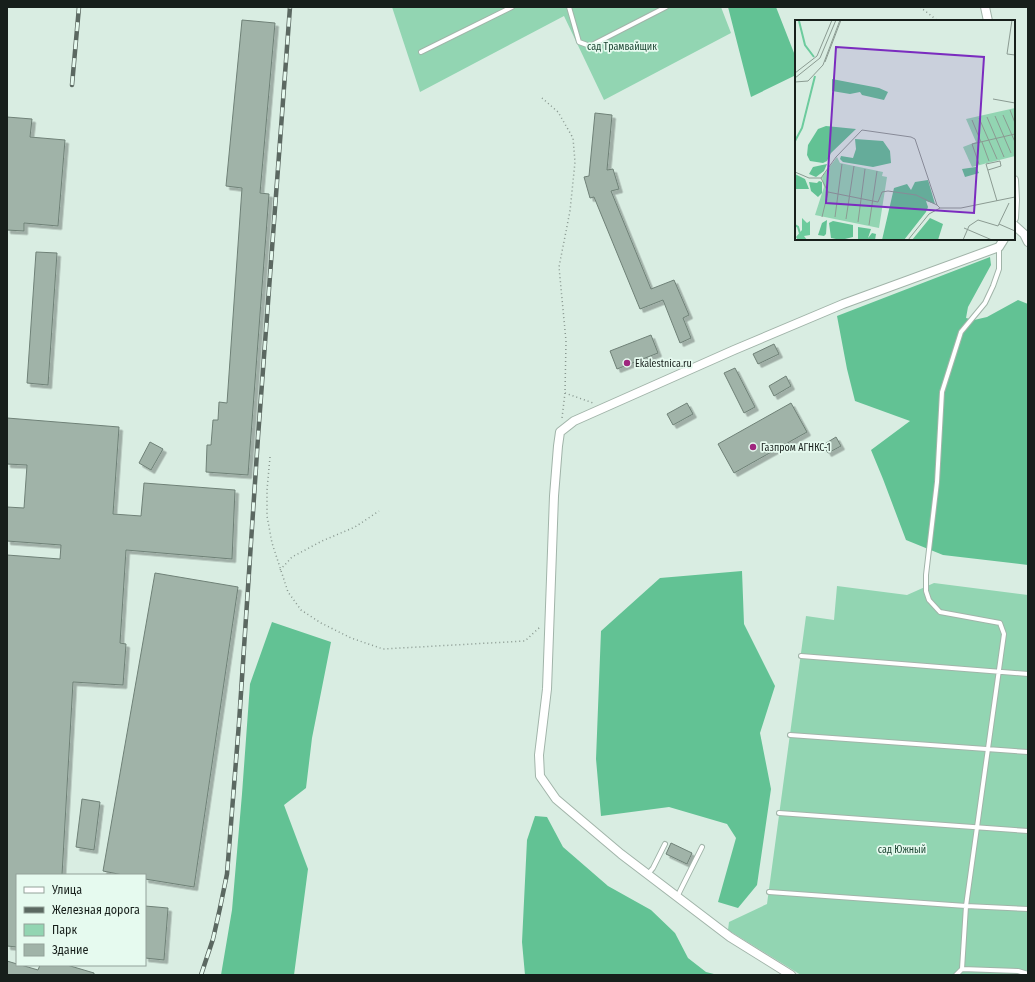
<svg xmlns="http://www.w3.org/2000/svg" width="1035" height="982" viewBox="0 0 1035 982" font-family="'Fira Sans Condensed',sans-serif">
<defs>
<filter id="shadow"><feDropShadow dx="3.5" dy="3.5" stdDeviation="0" flood-color="#0004"/></filter>
</defs>
<rect width="100%" height="100%" fill="#d9ede2"/>
<path fill="#92d5b2" d="M 392,7 L 721,7 L 731,33 L 604,100 L 564,16 L 420,92 Z
M 934,583 L 1028,595 L 1028,975 L 801,975 L 728,930 L 729,922 L 767,904 L 806,616 L 834,620 L 837,586 L 907,595 Z"/>
<path fill="#62c294" d="M 728,7 L 776,7 L 796,58 L 796,75 L 751,97 Z
M 990,257 L 991,265 L 968,307 L 966,318 L 974,320 L 987,317 L 1018,300 L 1028,304 L 1028,565 L 943,555 L 906,540 L 883,479 L 871,450 L 910,421 L 855,401 L 847,369 L 837,316 Z
M 742,571 L 744,624 L 775,686 L 760,733 L 771,789 L 757,885 L 738,908 L 718,902 L 736,838 L 727,824 L 669,807 L 601,816 L 596,759 L 601,631 L 660,578 Z
M 272,622 L 331,642 L 312,738 L 306,788 L 284,805 L 308,869 L 294,975 L 221,975 L 232,910 L 242,794 L 250,684 Z
M 535,816 L 547,817 L 563,847 L 608,886 L 651,910 L 675,933 L 688,958 L 706,972 L 718,975 L 525,975 L 522,942 L 527,840 Z"/>
<path fill="#a0b3a8" stroke="#6f8177" filter="url(#shadow)" d="M 242,20 L 275,23 L 260,193 L 269,194 L 248,475 L 206,472 L 207,445 L 211,445 L 213,420 L 218,420 L 219,402 L 227,403 L 242,188 L 226,186 Z
M 595,113 L 612,115 L 607,170 L 613,169 L 619,189 L 611,191 L 651,289 L 674,280 L 689,315 L 683,318 L 691,338 L 680,343 L 663,300 L 640,309 L 594,197 L 590,198 L 584,177 L 589,176 Z
M 7,117 L 32,119 L 30,137 L 65,140 L 58,226 L 24,223 L 24,231 L 7,230 Z
M 36,252 L 57,253 L 48,385 L 27,383 Z
M 651,335 L 658,353 L 617,369 L 610,351 Z
M 774,344 L 779,354 L 758,364 L 753,354 Z
M 735,368 L 755,407 L 744,413 L 724,373 Z
M 786,376 L 791,386 L 774,396 L 769,386 Z
M 687,403 L 693,414 L 673,425 L 667,414 Z
M 791,403 L 807,432 L 734,473 L 718,444 Z
M 7,418 L 119,427 L 113,514 L 141,516 L 144,483 L 235,490 L 232,559 L 126,550 L 120,643 L 126,644 L 123,685 L 73,682 L 62,875 L 17,875 L 17,947 L 7,946 L 7,555 L 60,559 L 61,545 L 7,541 L 7,507 L 24,508 L 27,465 L 7,464 Z
M 836,437 L 841,446 L 828,453 L 823,445 Z
M 150,442 L 163,449 L 151,470 L 139,463 Z
M 155,573 L 238,587 L 194,887 L 145,879 L 145,875 L 123,875 L 103,871 Z
M 82,799 L 100,802 L 94,850 L 76,847 Z
M 671,843 L 692,853 L 687,864 L 666,854 Z
M 145,906 L 168,908 L 164,960 L 145,958 Z
M 7,961 L 17,964 L 17,965 L 21,965 L 38,970 L 40,965 L 67,965 L 94,973 L 94,975 L 7,975 Z"/>
<g fill="none" stroke-linecap="round" stroke-linejoin="round">
<g stroke="#a1b4a9" stroke-width="6">
<path id="service" d="M 569,7 L 579,42 L 590,46 L 666,7
M 421,52 L 512,7
M 801,656 L 1028,674
M 790,735 L 1028,752
M 779,813 L 1028,831
M 648,874 L 653,868 L 665,844
M 769,892 L 966,906 L 1028,909
M 677,897 L 702,847
M 962,969 L 1018,971 L 1028,974
M 956,975 L 962,969 L 966,906 L 1004,634 L 1000,623 L 940,612 L 929,600 L 926,591 L 926,575 L 937,482 L 942,392 L 961,332 L 985,303 L 993,286 L 999,269 L 999,248"/>
</g>
<g stroke="#a1b4a9" stroke-width="10">
<path id="minor" d="M 985,7 L 988,21
M 1014,180 L 1015,200 L 1014,218
M 1014,225 L 1024,234 L 1028,242
M 791,975 L 730,937 L 621,854 L 556,799 L 540,776 L 539,755 L 547,689 L 554,496 L 558,446 L 560,432 L 574,421 L 734,350 L 843,304 L 999,247 L 1004,239"/>
</g>
<path stroke="#88978f" stroke-width="1.5" stroke-dasharray="1 3" stroke-linecap="butt" d="M 920,7 L 938,21
M 542,98 L 558,112 L 573,138 L 575,162 L 570,211 L 559,267 L 566,341 L 565,393 L 562,418
M 565,393 L 593,403
M 270,457 L 267,490 L 267,516 L 272,543 L 288,592 L 301,610 L 321,623 L 351,638 L 383,649 L 525,641 L 540,627
M 280,570 L 292,557 L 322,541 L 355,527 L 379,511"/>
<use href="#service" stroke="#fff" stroke-width="4"/>
<use href="#minor" stroke="#fff" stroke-width="8"/>
<g stroke="#5b6861" stroke-width="4.5">
<path id="rail" d="M 72,85 L 79,7
M 201,975 L 213,939 L 220,908 L 227,874 L 239,723 L 258,437 L 290,7"/>
</g>
<use href="#rail" stroke="#e6faef" stroke-width="3" stroke-dasharray="9" stroke-linecap="butt"/>
</g>
<g fill="#9f267e" stroke="#e6faef" stroke-width="1.5">
<circle cx="627" cy="363" r="4"/>
<circle cx="753" cy="447" r="4"/>
</g>
<g text-anchor="middle" stroke-width="3.5" stroke-linejoin="round" paint-order="stroke">
<g font-size="10" fill="#1d4633" stroke="#e6faef">
<text x="622" y="50">сад Трамвайщик</text>
<text x="902" y="853">сад Южный</text>
</g>
<g font-size="10" fill="#171f1b" stroke="#e6faef" text-anchor="start">
<text x="635" y="367">Ekalestnica.ru</text>
<text x="761" y="451">Газпром АГНКС-1</text>
</g>
</g>
<g transform="translate(795 20)">
<rect width="220" height="220" fill="#d9ede2"/>
<path d="M 220,88 L 220,136 L 177,147 L 168,127 L 181,122 L 171,99 ZM 42,137 L 45,143 L 88,152 L 87,156 L 92,157 L 84,208 L 20,195 L 29,167 L 27,157 Z" fill="#92d5b2"/>
<path d="M 37,59 L 84,68 L 93,72 L 89,80 L 67,75 L 65,72 L 55,74 L 37,71 ZM 31,106 L 61,109 L 36,133 L 32,141 L 28,143 L 15,141 L 12,135 L 13,125 L 23,109 ZM 60,119 L 88,121 L 95,131 L 96,143 L 78,147 L 48,142 L 45,139 L 46,136 L 58,138 L 61,129 ZM 32,144 L 29,151 L 21,157 L 14,154 L 18,147 ZM 181,147 L 184,153 L 170,157 L 167,149 ZM 0,154 L 10,159 L 14,169 L 0,169 ZM 133,160 L 140,184 L 131,181 L 133,187 L 131,192 L 109,220 L 87,220 L 99,168 L 112,164 L 116,170 L 120,162 ZM 24,161 L 27,162 L 27,173 L 23,177 L 16,171 L 14,162 L 22,163 ZM 135,198 L 148,204 L 143,220 L 117,220 ZM 32,200 L 31,214 L 29,216 L 23,215 L 27,203 ZM 38,201 L 58,205 L 58,217 L 46,220 L 36,218 L 34,203 ZM 63,207 L 76,209 L 73,218 L 77,213 L 81,214 L 80,220 L 63,220 Z" fill="#62c294"/>
<path d="M 7,198 L 12,203 L 15,201 L 15,215 L 9,216 L 12,220 L 3,220 L 1,217 L 7,210 Z" fill="#6ccb9d"/>
<path fill="none" stroke="#6ccb9d" stroke-width="2" d="M 4,1 L 10,25 L 19,37M 0,121 L 7,108 L 20,56M 0,205 L 3,207 L 7,220"/>
<path fill="none" stroke="#8b9b92" stroke-width="1" d="M 217,0 L 212,34 L 220,35M 0,29 L 0,46M 30,42 L 46,0M 0,53 L 22,36 L 37,0M 0,58 L 25,38 L 41,0M 0,62 L 13,61 L 28,45 L 45,0M 198,79 L 220,83M 215,90 L 220,103M 208,95 L 220,122M 200,96 L 216,133M 192,97 L 209,137M 184,98 L 202,139M 177,100 L 186,122M 187,122 L 194,141M 184,144 L 177,124 L 220,114M 193,150 L 206,146 L 205,141 L 191,144 L 202,181M 0,152 L 14,158 L 26,158M 142,185 L 121,175 L 93,171 L 87,172 L 83,182 L 33,172 L 26,158 L 41,137 L 67,110 L 116,117 L 120,119 L 142,185 L 145,188M 27,197 L 33,172M 40,197 L 47,144M 51,199 L 59,146M 63,202 L 70,149M 204,204 L 220,211M 74,205 L 82,151M 169,208 L 197,220M 113,220 L 134,194 L 145,188 L 166,188 L 220,177M 168,220 L 174,206 L 183,200 L 203,206 L 214,183"/>
<path fill="#7b2cbf" fill-opacity="0.15" stroke="#7b2cbf" stroke-width="2" d="M 41,27 L 189,37 L 179,193 L 31,183 Z"/>
<rect width="220" height="220" fill="none" stroke="#171f1b" stroke-width="2"/>
</g>
<rect width="1035" height="982" fill="none" stroke="#171f1b" stroke-width="16"/>
<rect x="16" y="874" width="130" height="92" fill="#e6faef" stroke="#93a29a"/>
<rect x="24" y="887" width="20" height="6" fill="#ffffff" stroke="#93a29a"/>
<text x="52" y="894" font-size="12" fill="#171f1b">Улица</text>
<rect x="24" y="907" width="20" height="6" fill="#5b6861" stroke="#93a29a"/>
<text x="52" y="914" font-size="12" fill="#171f1b">Железная дорога</text>
<rect x="24" y="924" width="20" height="12" fill="#92d5b2" stroke="#93a29a"/>
<text x="52" y="934" font-size="12" fill="#171f1b">Парк</text>
<rect x="24" y="944" width="20" height="12" fill="#a0b3a8" stroke="#93a29a"/>
<text x="52" y="954" font-size="12" fill="#171f1b">Здание</text>
</svg>
